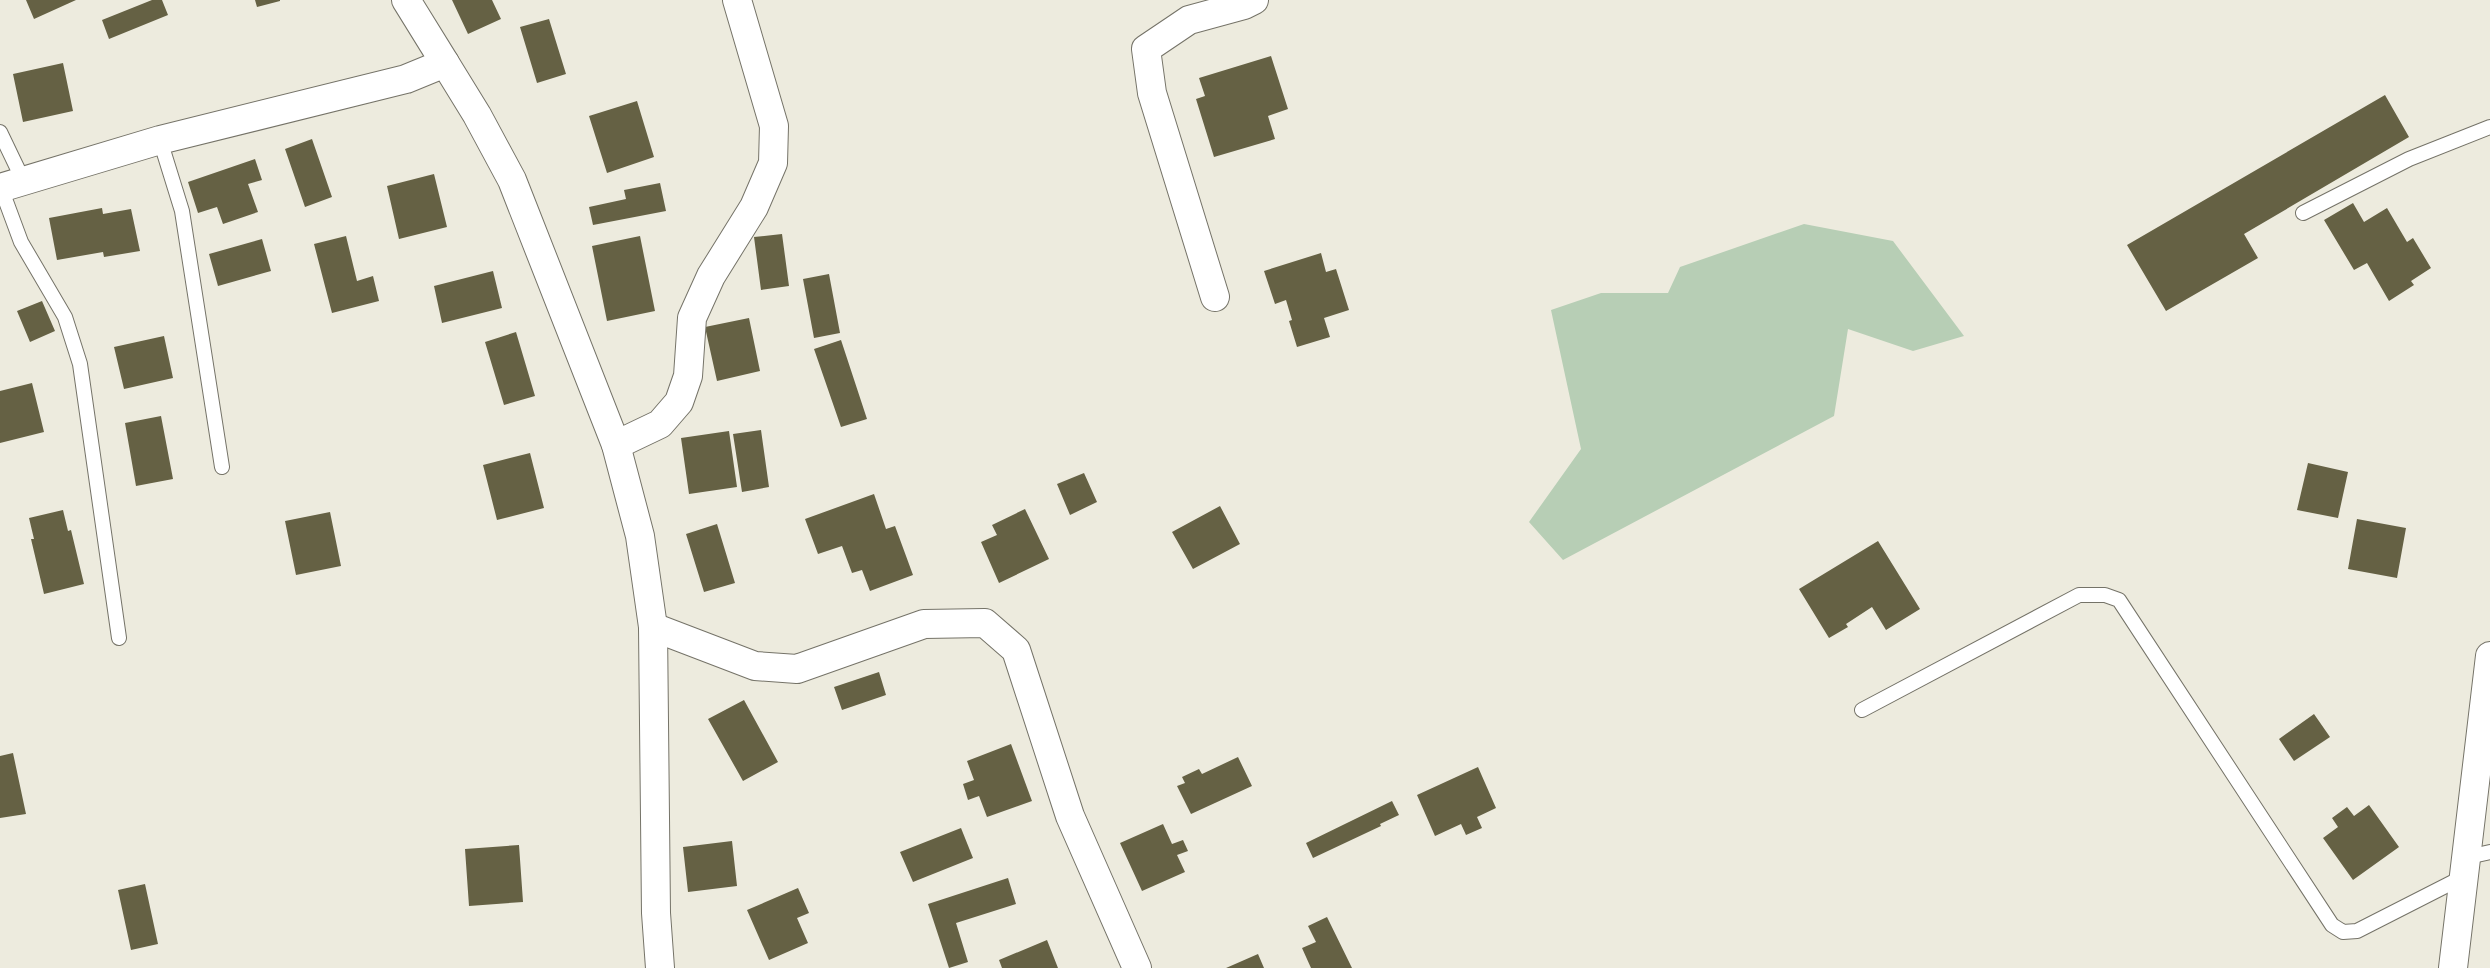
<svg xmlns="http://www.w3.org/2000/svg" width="2490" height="968" viewBox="0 0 2490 968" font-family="'PT Sans Narrow',sans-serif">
<rect width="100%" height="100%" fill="#edebde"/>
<path fill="#b7ceb5" d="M 1804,224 L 1893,241 L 1964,336 L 1913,351 L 1848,329 L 1834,416 L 1563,560 L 1529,522 L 1581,449 L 1551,310 L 1601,293 L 1668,293 L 1680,267 Z"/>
<path fill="#656144" d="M 26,0 L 76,0 L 34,19 Z
M 152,0 L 162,0 L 168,15 L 109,39 L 102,20 Z
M 255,0 L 280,0 L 280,1 L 257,7 Z
M 452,0 L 492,0 L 501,19 L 468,34 Z
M 549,19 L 566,74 L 537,83 L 520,27 Z
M 1271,56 L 1288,109 L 1268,116 L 1275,139 L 1214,157 L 1196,99 L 1205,96 L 1199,78 Z
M 63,63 L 73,111 L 23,122 L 13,74 Z
M 2385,95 L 2409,137 L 2244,234 L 2258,258 L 2166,311 L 2127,245 Z
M 637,101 L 654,157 L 607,173 L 589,116 Z
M 312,139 L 332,197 L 305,207 L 285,149 Z
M 255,159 L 262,180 L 248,184 L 258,212 L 223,224 L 217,207 L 198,213 L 188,182 Z
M 434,174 L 447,227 L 399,239 L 387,186 Z
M 660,183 L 666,211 L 593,225 L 589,207 L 626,199 L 624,190 Z
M 2353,203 L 2364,222 L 2387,208 L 2407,242 L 2413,238 L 2431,268 L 2411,281 L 2414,285 L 2389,301 L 2367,263 L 2354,270 L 2324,220 Z
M 102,208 L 103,214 L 131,209 L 140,251 L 104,257 L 103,252 L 57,260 L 49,218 Z
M 782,234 L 789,286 L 761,290 L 754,237 Z
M 346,236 L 357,281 L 373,276 L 379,301 L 332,313 L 314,244 Z
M 640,236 L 655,311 L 607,321 L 592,246 Z
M 262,239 L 271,271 L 218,286 L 209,254 Z
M 1321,253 L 1326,272 L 1336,269 L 1349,310 L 1324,318 L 1330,337 L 1297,347 L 1289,321 L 1292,320 L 1286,300 L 1275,304 L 1264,271 Z
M 493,271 L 502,308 L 442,323 L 434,286 Z
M 829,274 L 840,333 L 814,338 L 803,279 Z
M 42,301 L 55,331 L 30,342 L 17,311 Z
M 749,318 L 760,371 L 717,381 L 705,327 Z
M 516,332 L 535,396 L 504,405 L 485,342 Z
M 164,336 L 173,378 L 124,389 L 114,347 Z
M 841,340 L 867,419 L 841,427 L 814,349 Z
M 32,383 L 44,432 L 0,443 L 0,391 Z
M 161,416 L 173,479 L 136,486 L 125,423 Z
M 761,430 L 769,487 L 742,492 L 733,434 Z
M 729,431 L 737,487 L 689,494 L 681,438 Z
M 530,453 L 544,508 L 497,520 L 483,465 Z
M 2308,463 L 2348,472 L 2338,518 L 2297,510 Z
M 1084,473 L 1097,502 L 1070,515 L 1057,484 Z
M 874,494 L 886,529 L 895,526 L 913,575 L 870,591 L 862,570 L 852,573 L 842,546 L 818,554 L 805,519 Z
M 1220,506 L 1240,544 L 1193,569 L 1172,532 Z
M 1025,509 L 1049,559 L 999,583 L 981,542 L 997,535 L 992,525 Z
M 63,510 L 68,531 L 71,530 L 84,584 L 44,594 L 31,539 L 34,539 L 29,518 Z
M 330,512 L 341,566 L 296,575 L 285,521 Z
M 2357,519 L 2406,528 L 2397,578 L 2348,569 Z
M 717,524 L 735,583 L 704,592 L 686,534 Z
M 1878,541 L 1920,609 L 1886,630 L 1872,607 L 1846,624 L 1848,627 L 1829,638 L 1799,589 Z
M 879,672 L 886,695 L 842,710 L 834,687 Z
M 744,700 L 778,762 L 743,781 L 708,719 Z
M 2314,714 L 2330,737 L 2294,761 L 2279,739 Z
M 1011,744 L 1032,801 L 987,817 L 979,796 L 968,800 L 963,784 L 974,780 L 967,761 Z
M 13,753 L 26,814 L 0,818 L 0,756 Z
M 1238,757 L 1252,786 L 1191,814 L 1177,786 L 1185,783 L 1182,777 L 1199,769 L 1202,774 Z
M 1478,767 L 1496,808 L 1477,817 L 1482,828 L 1466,835 L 1461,824 L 1435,836 L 1417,795 Z
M 1392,801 L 1399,815 L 1380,824 L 1381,826 L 1313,858 L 1306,843 Z
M 2369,805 L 2399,847 L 2353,880 L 2323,838 L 2338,827 L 2332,818 L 2347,807 L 2354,816 Z
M 1163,824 L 1172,844 L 1183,840 L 1188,851 L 1177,855 L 1185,872 L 1142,891 L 1120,843 Z
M 961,828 L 973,858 L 913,882 L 900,852 Z
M 732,841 L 737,886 L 688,892 L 683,847 Z
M 519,845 L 523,902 L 469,906 L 465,849 Z
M 1008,878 L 1016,904 L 956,923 L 968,962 L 949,968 L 928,904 Z
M 145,884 L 158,944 L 131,950 L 118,890 Z
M 798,888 L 809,913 L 797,918 L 808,943 L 769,960 L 747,910 Z
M 1327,917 L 1352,968 L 1311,968 L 1302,948 L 1316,942 L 1308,926 Z
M 1047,940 L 1058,968 L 1002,968 L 999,960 Z
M 1258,954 L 1264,968 L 1226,968 Z"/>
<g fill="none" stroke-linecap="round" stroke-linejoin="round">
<g stroke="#757368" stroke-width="16">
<path id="service" d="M 0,132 L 23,180
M 160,140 L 182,211 L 222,467
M 1,188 L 21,242 L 65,317 L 80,364 L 119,638
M 2303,213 L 2409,159 L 2490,127
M 1862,710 L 2079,595 L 2105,595 L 2119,600 L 2332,925 L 2343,932 L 2357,931 L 2465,876
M 2468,857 L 2490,852"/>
</g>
<g stroke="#757368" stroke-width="30">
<path id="minor" d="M 406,0 L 445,63
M 1215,297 L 1152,93 L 1146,49 L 1189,20 L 1244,5 L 1254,0
M 616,445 L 660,424 L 679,402 L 688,376 L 692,318 L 711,276 L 754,207 L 773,163 L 774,126 L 737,0
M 653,627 L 755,666 L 797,669 L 924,624 L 985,623 L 1016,650 L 1070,816 L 1137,968
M 2453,968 L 2490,656"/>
</g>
<g stroke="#757368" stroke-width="30">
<path id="tertiary" d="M 0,188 L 160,140 L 406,79 L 445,63 L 477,115 L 512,180 L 616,445 L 640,536 L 653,627 L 656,913 L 660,968"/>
</g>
<use href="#service" stroke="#fff" stroke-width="14"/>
<use href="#minor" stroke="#fff" stroke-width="28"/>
<use href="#tertiary" stroke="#fff" stroke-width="28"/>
</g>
</svg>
